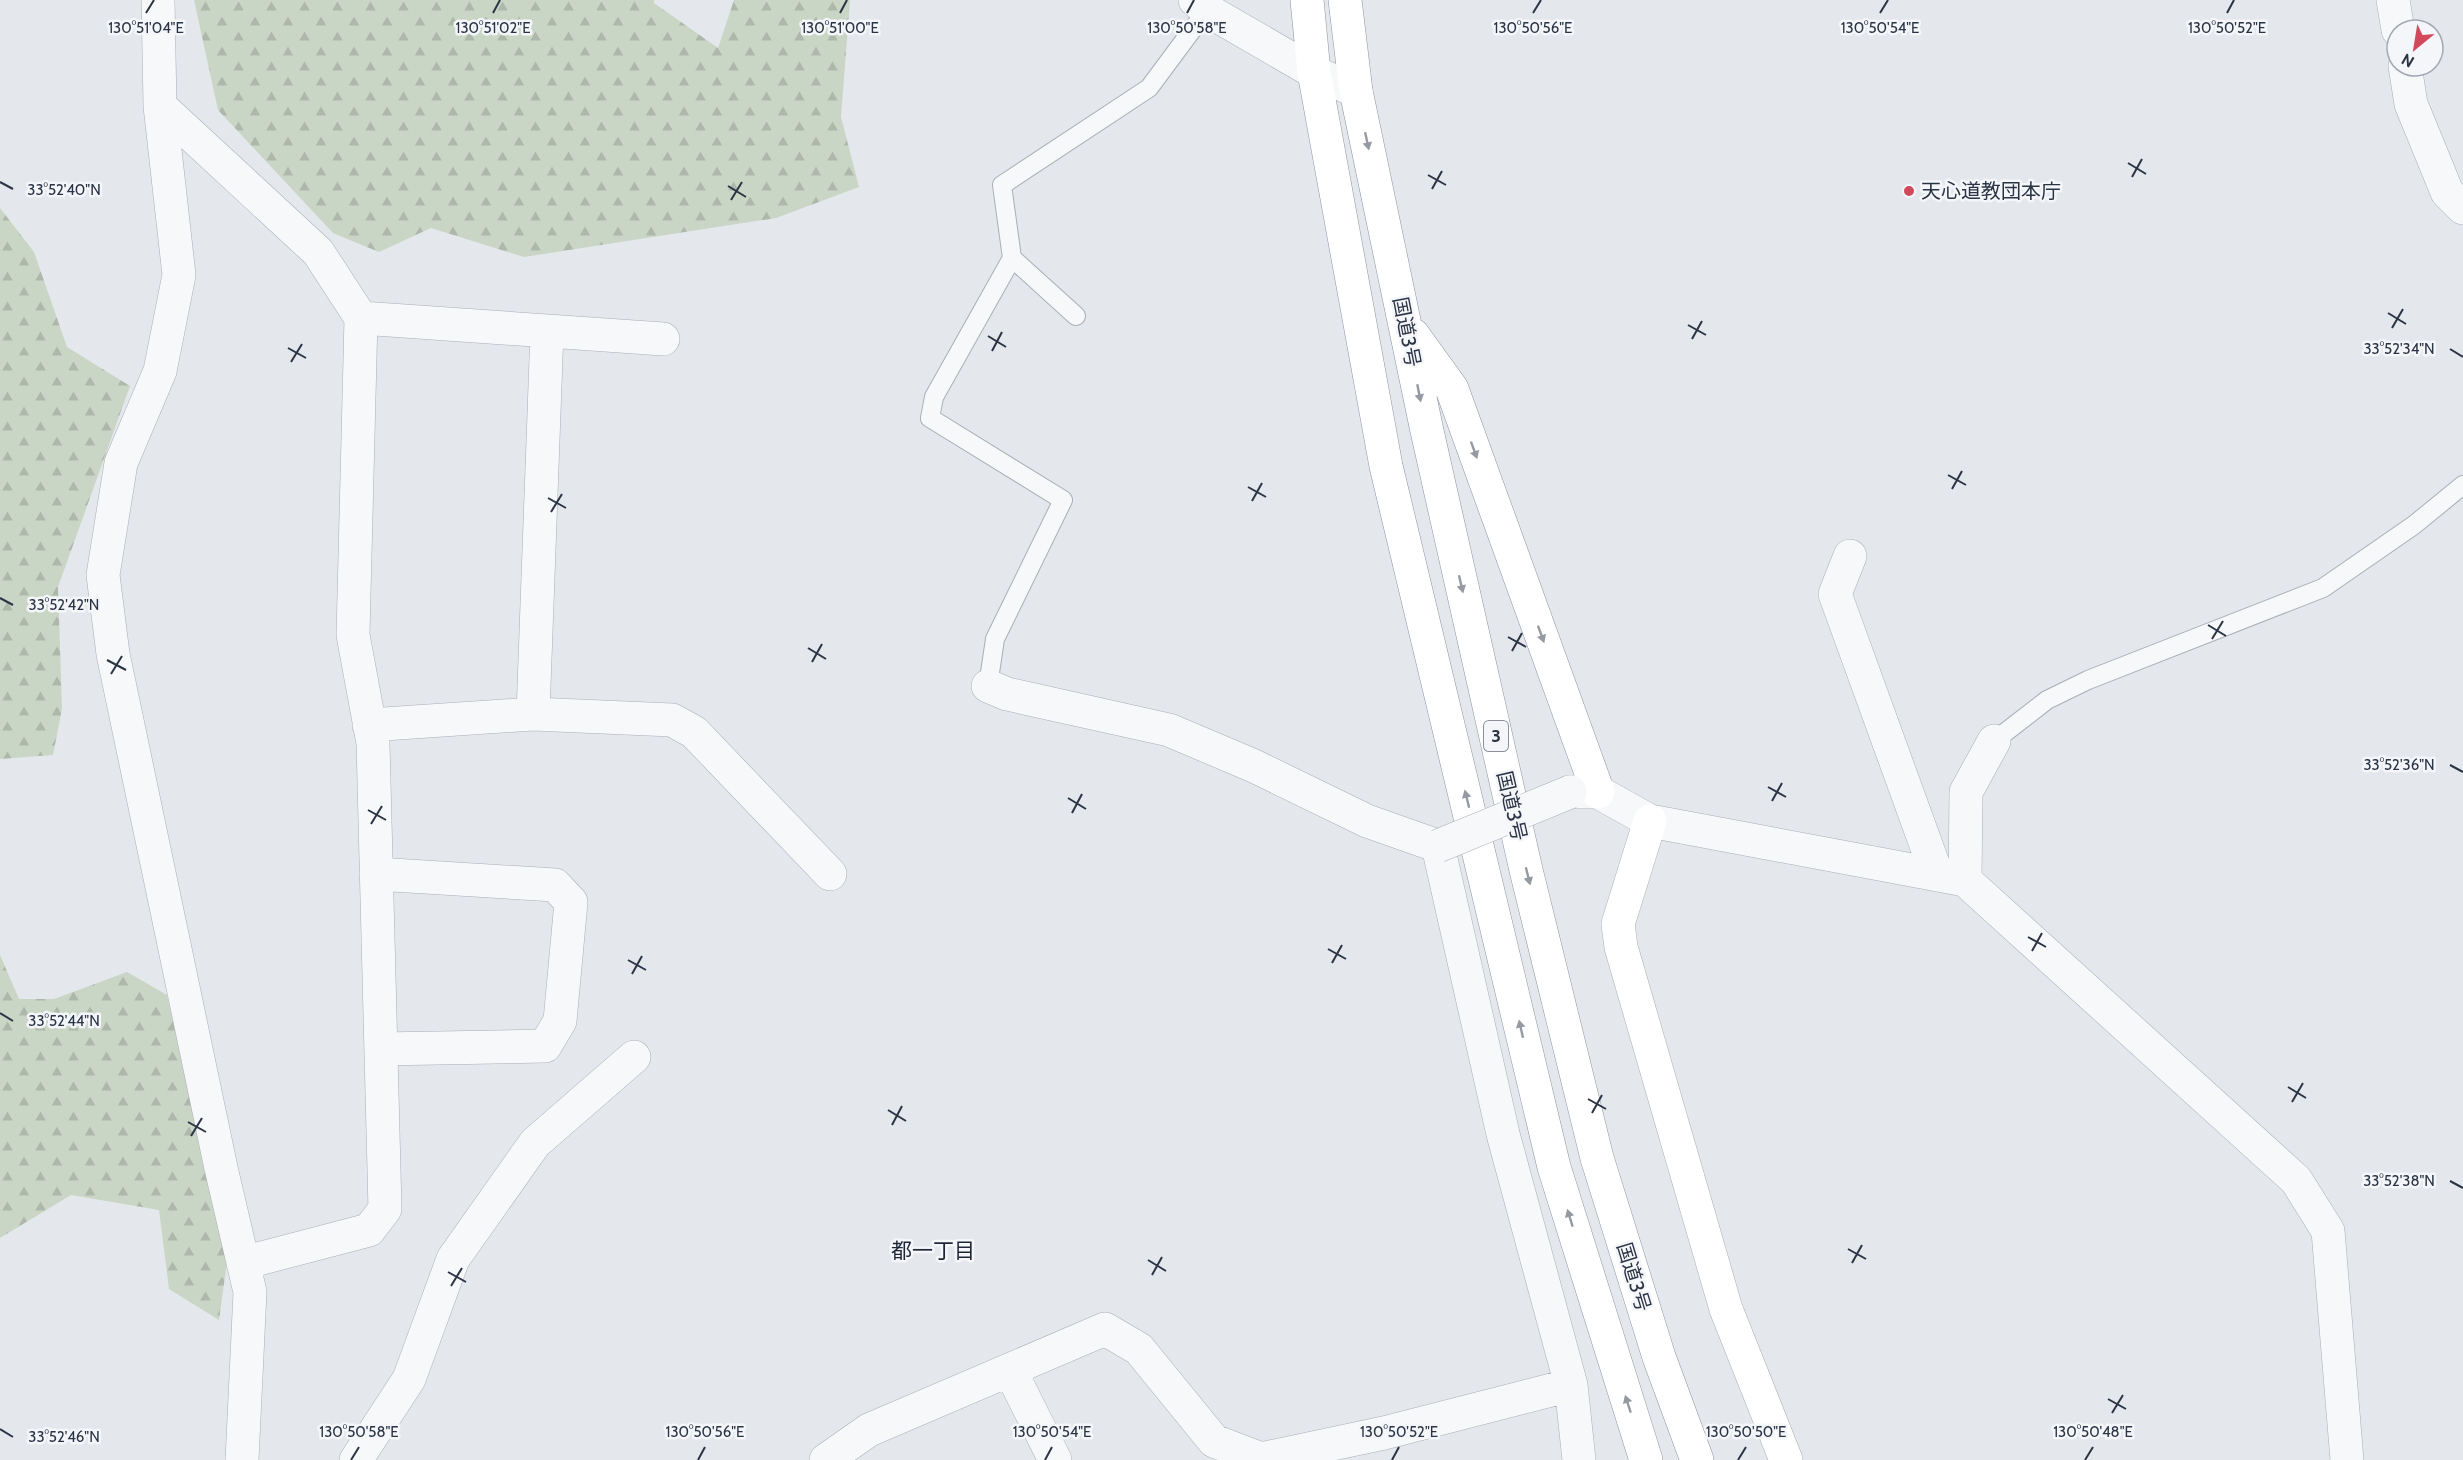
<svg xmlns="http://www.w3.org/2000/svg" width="2463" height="1460" viewBox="0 0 2463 1460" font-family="Cabin,'Noto Sans JP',sans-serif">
<defs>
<pattern id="forest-firs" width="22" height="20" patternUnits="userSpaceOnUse" patternTransform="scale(1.5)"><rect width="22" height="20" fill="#c9d6c5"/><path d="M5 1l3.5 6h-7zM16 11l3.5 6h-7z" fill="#adb8ab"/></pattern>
</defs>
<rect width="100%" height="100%" fill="#e4e7ec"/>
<path fill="url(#forest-firs)" d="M 194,0 L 654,0 L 654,3 L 718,48 L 734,0 L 850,0 L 841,117 L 859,187 L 776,218 L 524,257 L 431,228 L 379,252 L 333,233 L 218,110 Z
M 0,208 L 34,252 L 67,347 L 130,386 L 58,587 L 62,709 L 53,755 L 0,759 Z
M 0,955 L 19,999 L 54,999 L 127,972 L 167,995 L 227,1262 L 219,1320 L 169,1289 L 159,1210 L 71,1195 L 0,1238 Z"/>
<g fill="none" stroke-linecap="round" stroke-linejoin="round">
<g stroke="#a9aeb7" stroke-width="20">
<path id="lane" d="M 1076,316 L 1012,258 L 1002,185 L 1149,88 L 1207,10
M 988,686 L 995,639 L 1063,500 L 930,418 L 934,397 L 1012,258
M 1994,741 L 2047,700 L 2088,680 L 2323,588 L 2414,525 L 2463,485"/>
</g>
<g stroke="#a9aeb7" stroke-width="34">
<path id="street" d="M 158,0 L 160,106 L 179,275 L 160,371 L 121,463 L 103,575 L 113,654 L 221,1168 L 250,1292 L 242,1460
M 1195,0 L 1207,10 L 1314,72 L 1356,91
M 2393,0 L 2398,30
M 2405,66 L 2411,104 L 2447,192 L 2463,208
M 160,106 L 318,252 L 361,318 L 353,635 L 373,743 L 385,1209 L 369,1230 L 243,1263
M 361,318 L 663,339
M 1850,556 L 1835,594 L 1937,875
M 988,686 L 1007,694 L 1169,730 L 1254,766 L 1367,821 L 1438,846 L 1503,1134 L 1571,1385 L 1579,1460
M 533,714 L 547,331
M 369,725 L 533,714 L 672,720 L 694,732 L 830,874
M 1570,792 L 1598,792 L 1650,821 L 1965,880 L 2296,1180 L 2328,1231 L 2347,1460
M 376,874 L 555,885 L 571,902 L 560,1021 L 545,1046 L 381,1049
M 1965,880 L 1966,792 L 1994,741
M 1010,1370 L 1055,1460
M 356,1460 L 409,1379 L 453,1259 L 535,1143 L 634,1057
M 826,1460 L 869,1430 L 1105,1329 L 1139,1349 L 1214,1441 L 1261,1459 L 1384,1433 L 1571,1385"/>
</g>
<g stroke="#a9aeb7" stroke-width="34">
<path id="secondary" d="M 1650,821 L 1618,924 L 1621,947 L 1726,1309 L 1786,1460"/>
</g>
<g stroke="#8b94a3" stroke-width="34">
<path id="highway" d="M 1307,0 L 1314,72 L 1386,466 L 1554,1167 L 1646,1460
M 1345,0 L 1356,91 L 1427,431 L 1526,870 L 1597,1158 L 1659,1357 L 1697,1460
M 1413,335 L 1452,389 L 1598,792"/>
</g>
<use href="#lane" stroke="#f7f8fa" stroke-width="18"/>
<use href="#street" stroke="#f7f8fa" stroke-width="33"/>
<use href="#secondary" stroke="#fff" stroke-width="33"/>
<use href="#highway" stroke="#fff" stroke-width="33"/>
<g stroke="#a9aeb7" stroke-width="34" stroke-linecap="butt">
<path id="street-bridge" d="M 1438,846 L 1570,792"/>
</g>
<use href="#street-bridge" stroke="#f7f8fa" stroke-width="33"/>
</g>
<defs><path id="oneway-solid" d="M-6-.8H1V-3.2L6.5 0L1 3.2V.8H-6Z" transform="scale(1.5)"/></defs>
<g fill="#959aa2">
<use href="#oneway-solid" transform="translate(1367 141) rotate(78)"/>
<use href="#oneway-solid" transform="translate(1419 393) rotate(79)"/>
<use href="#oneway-solid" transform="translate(1474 450) rotate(70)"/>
<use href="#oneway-solid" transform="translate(1461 584) rotate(77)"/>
<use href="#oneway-solid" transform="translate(1541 634) rotate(70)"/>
<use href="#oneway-solid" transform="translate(1467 799) rotate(-104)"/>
<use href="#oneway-solid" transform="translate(1528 876) rotate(76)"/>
<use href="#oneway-solid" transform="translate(1521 1029) rotate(-103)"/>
<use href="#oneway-solid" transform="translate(1570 1218) rotate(-107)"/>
<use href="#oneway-solid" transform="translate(1628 1404) rotate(-108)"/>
</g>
<path fill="none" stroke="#2b3445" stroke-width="2" d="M 146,13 L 154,0M 493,13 L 500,0M 840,13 L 847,0M 1187,13 L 1194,0M 1533,13 L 1541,0M 1880,13 L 1888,0M 2227,13 L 2234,0M 2128,163 L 2146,174M 1428,175 L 1446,185M 2132,177 L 2142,159M 0,182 L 13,189M 728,186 L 746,197M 1432,189 L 1442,171M 731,200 L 742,182M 2388,313 L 2406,324M 1688,325 L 1706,335M 2392,328 L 2403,309M 988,336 L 1006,347M 1692,339 L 1702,321M 288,348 L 306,358M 2450,349 L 2463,357M 992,351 L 1002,332M 291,362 L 302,344M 1948,475 L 1966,485M 1248,487 L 1266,497M 1952,489 L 1962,471M 548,498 L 566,508M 1252,501 L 1262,483M 551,512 L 562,494M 0,598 L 13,605M 2208,625 L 2226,636M 1508,637 L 1526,647M 2212,639 L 2223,621M 808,648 L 826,659M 1512,651 L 1522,633M 107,660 L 126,670M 812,662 L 822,644M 111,674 L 122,656M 2450,765 L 2463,772M 1768,787 L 1786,797M 1068,798 L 1086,809M 1772,801 L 1782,783M 368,810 L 386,820M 1072,813 L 1082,794M 371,824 L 382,806M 2028,937 L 2046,947M 1328,949 L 1346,959M 2032,951 L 2042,933M 628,960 L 646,970M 1332,963 L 1342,945M 632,974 L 642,956M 0,1013 L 13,1021M 2288,1087 L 2306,1098M 1588,1099 L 1606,1109M 2292,1102 L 2303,1083M 888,1110 L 906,1121M 1592,1113 L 1602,1095M 188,1122 L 206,1132M 892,1125 L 902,1106M 191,1136 L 202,1118M 2450,1181 L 2463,1188M 1848,1249 L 1866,1259M 1148,1260 L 1166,1271M 1852,1263 L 1862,1245M 448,1272 L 466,1282M 1152,1275 L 1162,1257M 451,1286 L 462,1268M 2108,1399 L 2126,1409M 2112,1413 L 2123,1395M 0,1429 L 13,1437M 351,1460 L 359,1447M 698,1460 L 705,1447M 1045,1460 L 1052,1447M 1392,1460 L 1399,1447M 1738,1460 L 1746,1447M 2085,1460 L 2093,1447"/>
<circle fill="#d1495b" stroke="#f4f6f9" stroke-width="2" cx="1909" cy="191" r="6"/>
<g text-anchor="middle" stroke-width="5" stroke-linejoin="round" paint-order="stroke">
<rect fill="#f4f6f9" stroke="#676e7b" stroke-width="1.5" x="1484" y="721" width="24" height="30" rx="4.5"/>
<g font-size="18" font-weight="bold" fill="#2b3445">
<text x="1496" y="742">3</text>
</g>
<g font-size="20" fill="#2b3445" stroke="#f4f6f9" text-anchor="start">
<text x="1921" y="198">天心道教団本庁</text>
</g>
<g font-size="20" fill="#2b3445" stroke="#f4f6f9">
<text transform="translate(1407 332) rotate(79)" y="7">国道3号</text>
<text transform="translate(1512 806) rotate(77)" y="7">国道3号</text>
<text transform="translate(1634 1277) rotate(73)" y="7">国道3号</text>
</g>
<g font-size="21" fill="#1d2536" stroke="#f4f6f9">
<text x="933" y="1258">都一丁目</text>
</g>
</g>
<g font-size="15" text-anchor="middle" fill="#2b3445" stroke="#f4f6f9" stroke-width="5" stroke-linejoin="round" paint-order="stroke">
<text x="146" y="33">130°51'04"E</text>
<text x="493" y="33">130°51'02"E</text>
<text x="840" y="33">130°51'00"E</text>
<text x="1880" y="33">130°50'54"E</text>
<text x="2227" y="33">130°50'52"E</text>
<text x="1187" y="33">130°50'58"E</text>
<text x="1533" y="33">130°50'56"E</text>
<text x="64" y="195">33°52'40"N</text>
<text x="2399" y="354">33°52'34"N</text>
<text x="64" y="610">33°52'42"N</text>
<text x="2399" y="770">33°52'36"N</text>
<text x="64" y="1026">33°52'44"N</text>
<text x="2399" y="1186">33°52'38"N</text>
<text x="359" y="1437">130°50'58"E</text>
<text x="705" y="1437">130°50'56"E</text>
<text x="1052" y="1437">130°50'54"E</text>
<text x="1399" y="1437">130°50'52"E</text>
<text x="1746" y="1437">130°50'50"E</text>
<text x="2093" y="1437">130°50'48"E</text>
<text x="64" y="1442">33°52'46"N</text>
</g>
<g transform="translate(2415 48) rotate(210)"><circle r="28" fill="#f4f6f9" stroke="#a4a8b1" stroke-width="1.5"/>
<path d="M0-4.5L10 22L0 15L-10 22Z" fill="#d1495b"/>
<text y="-9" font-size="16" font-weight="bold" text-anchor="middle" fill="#2b3445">N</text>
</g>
</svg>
